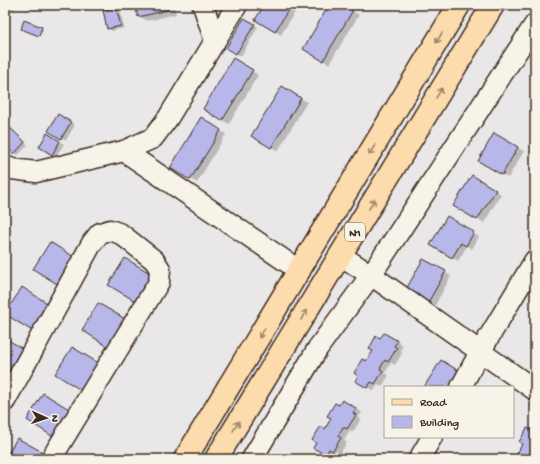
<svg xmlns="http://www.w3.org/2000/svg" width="540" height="464" font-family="'Gochi Hand',sans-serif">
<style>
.shadow{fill:#0003}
.building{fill:#b8b7e9;stroke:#3b2a1e}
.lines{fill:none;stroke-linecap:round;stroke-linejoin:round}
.minor-casing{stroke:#3b2a1e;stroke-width:23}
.major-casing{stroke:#3b2a1e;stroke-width:25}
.minor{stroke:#f7f3e8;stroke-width:20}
.major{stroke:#fcdcac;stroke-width:22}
.oneway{stroke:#9c8365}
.labels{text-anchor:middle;stroke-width:3;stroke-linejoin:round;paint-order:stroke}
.shield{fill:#f7f3e8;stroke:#73665b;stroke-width:1}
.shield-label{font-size:11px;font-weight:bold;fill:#3b2a1e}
</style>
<rect width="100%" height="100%" fill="#eae7e8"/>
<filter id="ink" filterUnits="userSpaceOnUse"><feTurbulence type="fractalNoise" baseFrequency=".025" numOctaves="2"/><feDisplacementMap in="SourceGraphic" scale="8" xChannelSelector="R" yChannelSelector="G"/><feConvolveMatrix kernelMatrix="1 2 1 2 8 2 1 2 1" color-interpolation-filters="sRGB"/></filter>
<g filter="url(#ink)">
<g class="shadow">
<path d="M6 5H17L13 10Z"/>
<path d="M136 5H174L176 14 147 21 139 16Z"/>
<path d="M265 5H299L281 35 257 20Z"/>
<path d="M330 5H342L359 15 329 64 304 48Z"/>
<path d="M116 8 120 10 124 28 112 31 108 28Z"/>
<path d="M244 19 258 27 241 56 227 48Z"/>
<path d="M42 28 43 29 40 36 24 30Z"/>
<path d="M233 60 258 75 229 124 204 109Z"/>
<path d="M282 87 307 102 278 151 252 136Z"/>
<path d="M59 116 75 125 66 140 50 131Z"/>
<path d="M201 119 226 134 197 183 172 168Z"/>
<path d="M5 122 28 145 18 155 5 144Z"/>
<path d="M48 134 64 144 56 156 41 147Z"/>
<path d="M494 134 524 151 508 178 479 161Z"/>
<path d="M472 177 501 194 484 223 455 205Z"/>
<path d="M447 218 479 237 472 249 467 246 458 261 431 244Z"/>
<path d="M424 260 451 276 433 309 405 293Z"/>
<path d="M384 334 403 345 400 351 403 352 395 365 391 363 385 373 389 375 382 387 378 384 374 391 356 380Z"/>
<path d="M343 401 362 412 358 418 361 419 353 432 350 430 344 441 347 442 340 454 336 451 332 458 314 447Z"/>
</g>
<g class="building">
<path d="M135 5H167L168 10 138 17Z"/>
<path d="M264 5H291L275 32 255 20Z"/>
<path d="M329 5H344L353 10 323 61 303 49Z"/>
<path d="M116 7 121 26 107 29 103 10Z"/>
<path d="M244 18 255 24 236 54 226 48Z"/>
<path d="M24 20 42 27 39 36 21 29Z"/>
<path d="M233 58 253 70 222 121 203 109Z"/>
<path d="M282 86 301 98 271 148 251 136Z"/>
<path d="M58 114 71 122 61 139 48 131Z"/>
<path d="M201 117 221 130 190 180 170 168Z"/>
<path d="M5 123 25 142 14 154 5 145Z"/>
<path d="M47 133 60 141 52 155 39 147Z"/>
<path d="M494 133 518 147 502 175 478 161Z"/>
<path d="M472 175 496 190 477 220 453 206Z"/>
<path d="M447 216 474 232 466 246 461 243 452 258 430 245Z"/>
<path d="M50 242 79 260 62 287 33 269Z"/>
<path d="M125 258 153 275 137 302 108 285Z"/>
<path d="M423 259 446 271 426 306 404 293Z"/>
<path d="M22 287 50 305 34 332 5 314Z"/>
<path d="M98 303 127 320 110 348 82 330Z"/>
<path d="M384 333 398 341 394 346 397 348 388 362 385 360 380 369 383 371 375 384 371 382 367 388 355 381 358 376 354 373 362 359 366 361 373 351 369 349 376 336 380 338Z"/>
<path d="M5 338 23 349 7 377 5 376Z"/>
<path d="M72 347 100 364 84 392 55 374Z"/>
<path d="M441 360 459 371 449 387H424Z"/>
<path d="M43 393 72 411 55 438 27 420Z"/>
<path d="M342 400 356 408 353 413 356 415 347 429 343 427 338 436 341 438 333 451 329 449 326 455 313 448 316 443 312 440 321 426 325 429 331 418 327 416 335 403 339 405Z"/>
<path d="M534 425H535V459H526L517 454 522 444 519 442 527 428 531 430Z"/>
<path d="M17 438 46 454 43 459H5Z"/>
</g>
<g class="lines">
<defs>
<g id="minor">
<path d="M203 5 215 41"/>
<path d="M124 151 300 271"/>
<path d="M5 166 12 169 36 172 124 151 153 138 168 118 237 5"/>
<path d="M340 255 371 275 535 390"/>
<path d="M461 387 480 352 535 260"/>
<path d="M5 401 92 243 100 233 110 230 121 234 154 260 160 269 159 282 51 459"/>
<path d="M252 459 318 348 371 275 535 24"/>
<path d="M419 459 432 437"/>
</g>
<g id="major">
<path d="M185 459 459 5"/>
<path d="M216 459 493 5"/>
</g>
</defs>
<use href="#minor" class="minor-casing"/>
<use href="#major" class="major-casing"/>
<use href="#minor" class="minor"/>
<use href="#major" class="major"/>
</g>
<defs><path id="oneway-shaft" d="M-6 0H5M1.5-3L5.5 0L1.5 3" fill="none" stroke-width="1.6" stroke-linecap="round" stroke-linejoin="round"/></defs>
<g class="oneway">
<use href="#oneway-shaft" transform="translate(439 38) rotate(121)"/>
<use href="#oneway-shaft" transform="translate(439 93) rotate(-59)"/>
<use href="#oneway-shaft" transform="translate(372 150) rotate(121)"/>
<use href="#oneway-shaft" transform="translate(372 204) rotate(-59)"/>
<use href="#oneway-shaft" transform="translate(304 315) rotate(-59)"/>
<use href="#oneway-shaft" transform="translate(262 333) rotate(121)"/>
<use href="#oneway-shaft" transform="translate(236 426) rotate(-59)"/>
</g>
</g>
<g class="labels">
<rect class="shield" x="345" y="223" width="20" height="18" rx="3"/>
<g class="shield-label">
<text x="355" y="236">N1</text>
</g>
</g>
<rect width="540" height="464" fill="none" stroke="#f7f3e8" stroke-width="20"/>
<rect x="10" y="10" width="520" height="444" fill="none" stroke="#3b2a1e" stroke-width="1.5" filter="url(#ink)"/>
<rect x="384" y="386" width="130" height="52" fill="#f7f3e8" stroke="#aca397"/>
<rect x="392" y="399" width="20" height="6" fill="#fcdcac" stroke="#aca397"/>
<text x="420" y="406" font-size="12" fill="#3b2a1e">Road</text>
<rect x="392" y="416" width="20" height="12" fill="#b8b7e9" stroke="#aca397"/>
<text x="420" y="426" font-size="12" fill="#3b2a1e">Building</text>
<g transform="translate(46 418) rotate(93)" stroke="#f7f3e8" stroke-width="3" paint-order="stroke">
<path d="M0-3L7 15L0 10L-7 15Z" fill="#3b2a1e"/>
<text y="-6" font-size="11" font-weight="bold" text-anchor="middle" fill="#3b2a1e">N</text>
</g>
</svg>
